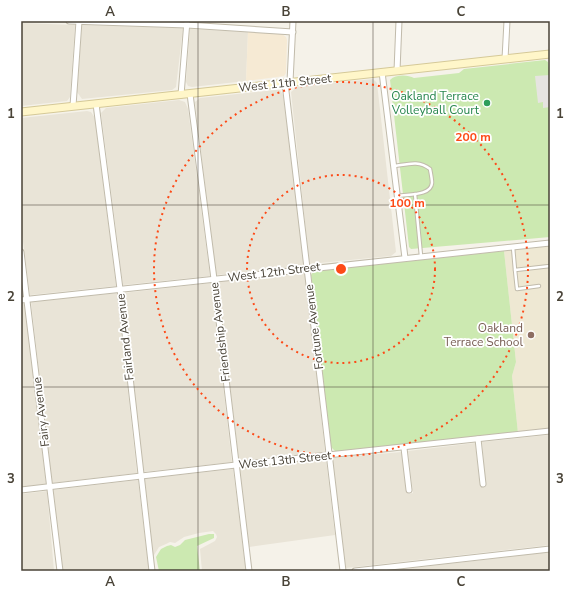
<svg xmlns="http://www.w3.org/2000/svg" width="571" height="592" font-family="'Nunito Sans',sans-serif">
<style>
.residential{fill:#e9e4d7}
.commercial{fill:#f6ead4}
.education{fill:#eee8d3}
.green{fill:#cce9b1}
.parking{fill:#e6e4e1}
.lines{fill:none;stroke-linecap:round;stroke-linejoin:round}
.lane-casing{stroke:#c1bbab;stroke-width:4.5}
.street-casing{stroke:#c1bbab;stroke-width:7}
.secondary-casing{stroke:#d5c998;stroke-width:9}
.lane{stroke:#fff;stroke-width:2.5}
.street{stroke:#fff;stroke-width:5}
.secondary{stroke:#fff6c9;stroke-width:7}
.grid{fill:none;stroke:#494337;stroke-width:1;stroke-opacity:0.55}
.ring{fill:none;stroke:#fd4a17;stroke-width:2;stroke-dasharray:2 4}
.leisure-dot{fill:#2e9e5b;stroke:#fff;stroke-width:1.5}
.education-dot{fill:#8d6e63;stroke:#fff;stroke-width:1.5}
.labels{text-anchor:middle;stroke-width:3.5;stroke-linejoin:round;paint-order:stroke}
.street-label{font-size:12px;fill:#494337;stroke:#fff}
.leisure-label{font-size:12px;fill:#27864d;stroke:#fff;text-anchor:end}
.education-label{font-size:12px;fill:#785e54;stroke:#fff;text-anchor:end}
.centre{fill:#fd4a17;stroke:#fff;stroke-width:2}
.ring-label{font-size:12px;text-anchor:middle;font-weight:bold;fill:#fd4a17;stroke:#fff;stroke-width:3.5;stroke-linejoin:round;paint-order:stroke}
.neatline{fill:none;stroke:#494337;stroke-width:1.5}
.grid-label{font-size:13px;text-anchor:middle;font-weight:bold;fill:#494337}
</style>
<rect width="100%" height="100%" fill="#f5f2e9"/>
<g class="residential">
<path d="M21 23 75 25 70 97 67 101 21 106Z"/>
<path d="M82 25 183 28 176 87 172 90 82 99 77 92Z"/>
<path d="M190 29 248 32 246 81 192 87 188 86 186 82Z"/>
<path d="M373 79 377 83 396 252 391 256 310 264 309 260 291 92 297 87Z"/>
<path d="M275 90H280L283 95 305 266 216 275 195 102 200 98Z"/>
<path d="M179 100 185 102 188 109 210 276 123 285 101 113 106 108Z"/>
<path d="M87 111 91 112 95 118 116 286 30 295 21 226V118Z"/>
<path d="M306 273 325 452 239 461 217 282Z"/>
<path d="M211 283 232 462 143 472 123 293Z"/>
<path d="M117 293 137 473 52 483 31 302Z"/>
<path d="M25 303 46 484 21 487V304Z"/>
<path d="M548 435 550 455V545L346 568 332 458 402 452 407 494 413 493 408 451 475 443 480 487H486L482 442Z"/>
<path d="M326 459 335 535 249 547 239 468Z"/>
<path d="M233 469 246 571H202L200 549 215 541 217 537 216 534 213 531 199 533 184 537 175 543 170 542 166 544 159 547 154 555 153 558 144 479Z"/>
<path d="M138 480 149 571H63L53 490Z"/>
<path d="M47 491 54 571H21V494Z"/>
<path d="M550 552V571H387Z"/>
</g>
<path class="commercial" d="M248 32 282 34 286 37 287 40 286 73 284 76 246 81Z"/>
<path class="education" d="M550 246V430L518 433 512 376 516 362 504 251Z"/>
<g class="green">
<path d="M545 60 548 62 550 76V237L411 249 409 247 390 80C396 74 408 75 414 78L459 73 464 69Z"/>
<path d="M504 251 516 362 512 376 518 433 336 452 331 447 311 275 313 272 316 271Z"/>
<path d="M209 534H214V538L197 546 200 571H159L156 557 161 549 167 546 171 545 175 547 180 545 185 540Z"/>
</g>
<path class="parking" d="M550 75V107L543 108V102L538 103 535 76Z"/>
<g class="lines">
<defs>
<g id="lane">
<path d="M395 166C408 164 419 160 430 169 431 174 432 179 432 183 431 196 408 194 398 196"/>
<path d="M415 194 421 256"/>
<path d="M513 247 515 270 550 266"/>
<path d="M515 270 517 289 539 286"/>
</g>
<g id="street">
<path d="M69 21 187 25 293 32"/>
<path d="M505 59 507 21"/>
<path d="M397 71 399 21"/>
<path d="M382 72 405 258"/>
<path d="M290 82 293 21"/>
<path d="M285 83 343 571"/>
<path d="M190 94 214 279 249 571"/>
<path d="M181 95 187 21"/>
<path d="M96 104 120 289 152 571"/>
<path d="M73 106 79 21"/>
<path d="M21 252 60 571"/>
<path d="M21 300 550 243"/>
<path d="M478 439 483 484"/>
<path d="M404 448 409 490"/>
<path d="M21 490 236 465 550 431"/>
<path d="M355 571 550 549"/>
</g>
<path id="secondary" d="M21 112 550 54"/>
</defs>
<use href="#lane" class="lane-casing"/>
<use href="#street" class="street-casing"/>
<use href="#secondary" class="secondary-casing"/>
<use href="#lane" class="lane"/>
<use href="#street" class="street"/>
<use href="#secondary" class="secondary"/>
</g>
<path class="grid" d="M198 21V571M373 21V571M21 205H550M21 387H550"/>
<g class="ring">
<circle cx="341" cy="269" r="94"/>
<circle cx="341" cy="269" r="187"/>
</g>
<circle class="leisure-dot" cx="487" cy="103" r="4"/>
<circle class="education-dot" cx="531" cy="335" r="4"/>
<g class="labels">
<g class="street-label">
<text transform="translate(285 83) rotate(-6)" y="4">West 11th Street</text>
<text transform="translate(274 272) rotate(-7)" y="4">West 12th Street</text>
<text transform="translate(314 327) rotate(-97)" y="4">Fortune Avenue</text>
<text transform="translate(220 332) rotate(-97)" y="4">Friendship Avenue</text>
<text transform="translate(125 337) rotate(-96)" y="4">Fairland Avenue</text>
<text transform="translate(41 412) rotate(-97)" y="4">Fairy Avenue</text>
<text transform="translate(285 460) rotate(-6)" y="4">West 13th Street</text>
</g>
<g class="leisure-label">
<text x="479" y="100">Oakland Terrace<tspan x="479" dy="14">Volleyball Court</tspan></text>
</g>
<g class="education-label">
<text x="523" y="332">Oakland<tspan x="523" dy="14">Terrace School</tspan></text>
</g>
</g>
<circle cx="341" cy="269" r="6" class="centre"/>
<g class="ring-label">
<text x="473" y="141">200 m</text>
<text x="407" y="207">100 m</text>
</g>
<rect width="571" height="592" fill="none" stroke="#ffffff" stroke-width="44"/>
<rect x="22" y="22" width="527" height="548" class="neatline"/>
<g class="grid-label">
<text x="110" y="16">A</text>
<text x="286" y="16">B</text>
<text x="461" y="16">C</text>
<text x="11" y="118">1</text>
<text x="560" y="118">1</text>
<text x="11" y="301">2</text>
<text x="560" y="301">2</text>
<text x="11" y="483">3</text>
<text x="560" y="483">3</text>
<text x="110" y="586">A</text>
<text x="286" y="586">B</text>
<text x="461" y="586">C</text>
</g>
</svg>
